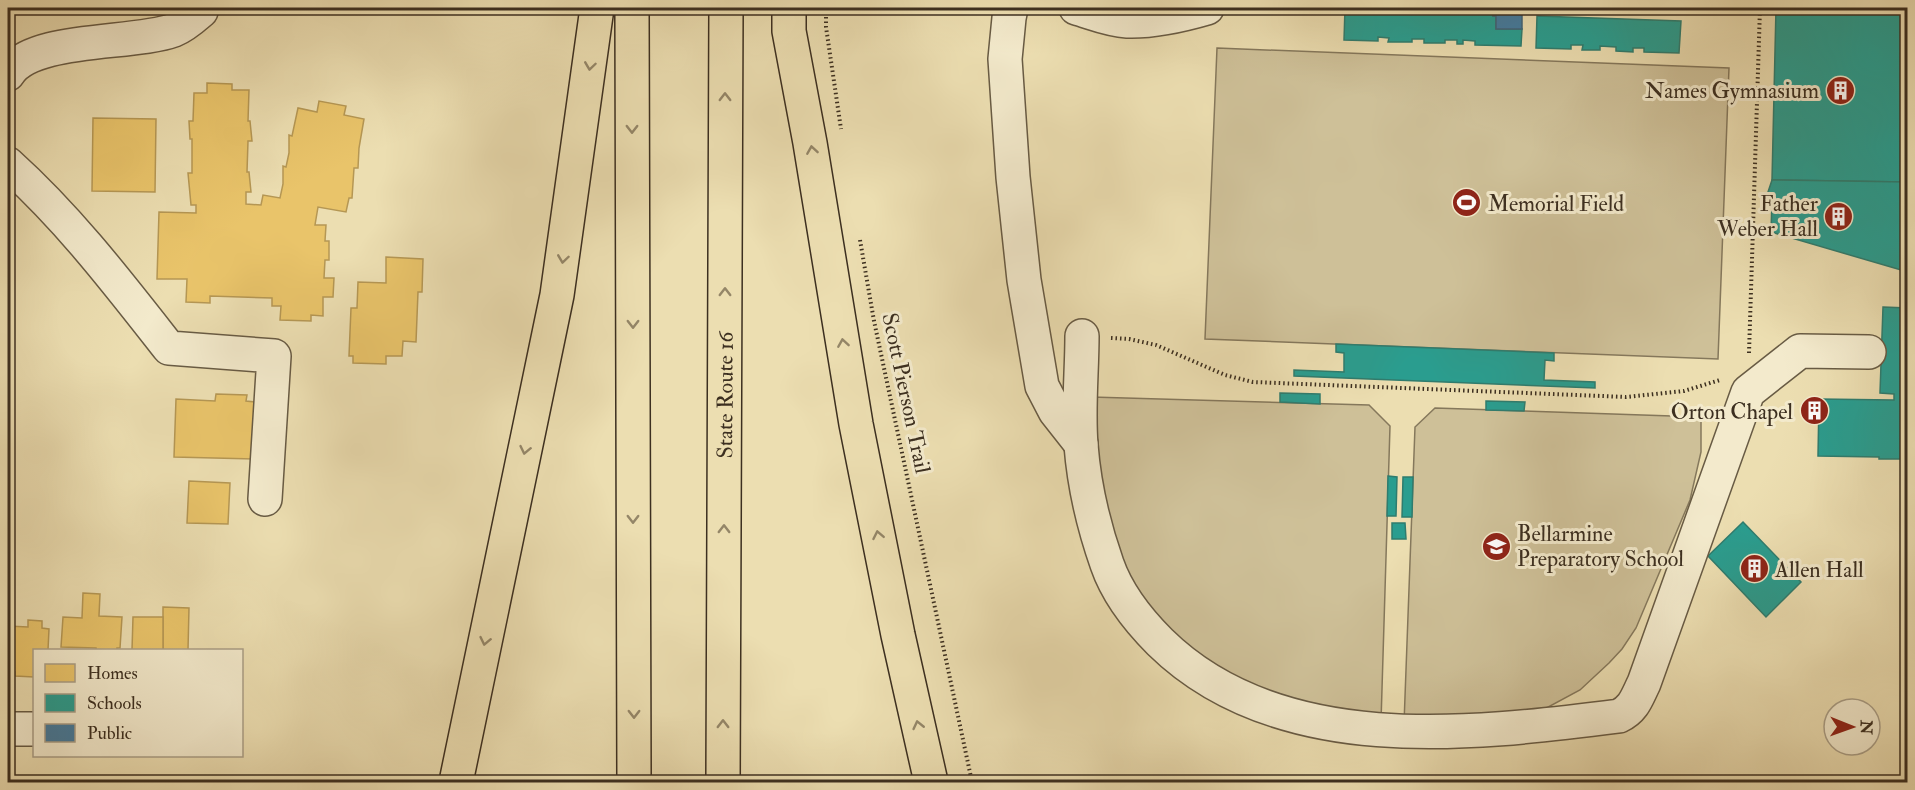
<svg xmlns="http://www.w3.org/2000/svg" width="1915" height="790" font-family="'IM FELL Double Pica',serif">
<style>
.green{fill:#cec098;stroke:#85785c;stroke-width:1.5}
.homes{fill:#e9c46a;stroke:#b59754;stroke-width:1.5}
.schools{fill:#2a9d8f;stroke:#2f7c6e;stroke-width:1.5}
.public{fill:#457b9d;stroke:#426478;stroke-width:1.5}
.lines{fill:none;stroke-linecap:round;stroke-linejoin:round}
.minor-casing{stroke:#685b44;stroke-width:36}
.highway-casing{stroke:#3c2f20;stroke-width:36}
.path{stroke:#3c2f20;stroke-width:4;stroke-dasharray:1.5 3;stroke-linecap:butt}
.minor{stroke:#f3eacc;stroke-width:33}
.highway{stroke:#ecdeb1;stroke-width:33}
.oneway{stroke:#948668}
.labels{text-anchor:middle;stroke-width:6;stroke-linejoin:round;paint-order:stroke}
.poi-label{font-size:22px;fill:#3c2f20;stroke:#f3eacc;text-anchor:end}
.street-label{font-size:22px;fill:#3c2f20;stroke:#f3eacc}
</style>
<rect width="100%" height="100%" fill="#ecdeb1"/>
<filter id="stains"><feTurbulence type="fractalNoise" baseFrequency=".00333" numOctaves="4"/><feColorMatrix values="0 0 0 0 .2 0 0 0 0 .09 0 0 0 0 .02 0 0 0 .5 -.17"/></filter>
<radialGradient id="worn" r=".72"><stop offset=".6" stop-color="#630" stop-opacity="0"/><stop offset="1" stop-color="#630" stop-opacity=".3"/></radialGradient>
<g class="green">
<path d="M1217 48 1729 68 1718 359 1205 339Z"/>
<path d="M1091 397 1369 405 1390 426 1381 722 1251 691 1150 620 1104 526Z"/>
<path d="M1435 408 1701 417V452L1690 500 1636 628 1622 649 1609 663 1580 690 1539 712 1404 724 1415 427Z"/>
</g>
<g class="homes">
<path d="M207 83 232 84V90H249L248 121H250L252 141H248L247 172H249L251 192H246V204L261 205 263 195 280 198 283 184V166L286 167 289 153V135L292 136 298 108 317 112 319 101 346 106 344 115 364 119 359 148 358 168H354L352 198H349L346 212 318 207 315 225H326L325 241H329V260H325L324 278H334L333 297H323V316L311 315V321L280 320 281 306H272V298L210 296V303L186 302 187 279H157L159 212 196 213V205H191L188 173H192V139H190L189 121H193L194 93H207Z"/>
<path d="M93 118 156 119 155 192 92 191Z"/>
<path d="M386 257 423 259 422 292H418L416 342 403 341 402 356H386V364L353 363V356H349L351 308H357L358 282 386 283Z"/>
<path d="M216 394 247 395 246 401 255 402 254 459 174 457 176 399 215 401Z"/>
<path d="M189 481 230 483 228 524 187 523Z"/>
<path d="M83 593 100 594 99 616 122 617 120 648H117V650H96V648L61 647 63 617 82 618Z"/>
<path d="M163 607 189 608 188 650H163Z"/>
<path d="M133 617H163V650H132Z"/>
<path d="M28 620 42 621V628L49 629 48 650H34V677L15 676V672H8V626L28 627Z"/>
<path d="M15 777 29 778V782H8V779H15Z"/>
</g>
<g class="schools">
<path d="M1345 8 1493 11V16H1496V29H1522L1521 46 1475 45V41L1463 40V44H1457V40H1445V43H1424V39H1412V42H1388L1389 38 1378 37V41L1344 40Z"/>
<path d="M1776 8H1907L1904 182 1772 180Z"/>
<path d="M1537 16 1681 21 1679 53 1644 52V48H1633V52L1616 51V47L1600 46V50H1582L1583 45H1571V49L1536 48Z"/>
<path d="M1906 52H1908V182H1904Z"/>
<path d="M1772 180 1908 182V272L1771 232 1772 200 1766 198Z"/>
<path d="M1883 307 1908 308V459H1879V457L1818 456 1819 399 1894 400V394L1880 393Z"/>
<path d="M1336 344 1554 353V361L1545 360 1544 380 1595 382V388L1294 376V370L1344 372V353L1336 352Z"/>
<path d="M1280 393 1320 394V404L1280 402Z"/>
<path d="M1486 401 1525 402 1524 411 1486 410Z"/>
<path d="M1388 476 1397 477 1396 516H1387Z"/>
<path d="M1403 477H1413L1412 517H1402Z"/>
<path d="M1743 522 1801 582 1766 617 1708 556Z"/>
<path d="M1392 523H1405L1406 539H1392Z"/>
</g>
<g class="public">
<path d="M1493 8H1522V29H1496V16H1493Z"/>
<path d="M1819 399V422L1809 416 1808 406Z"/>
</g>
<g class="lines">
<defs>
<g id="minor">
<path d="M1011 8 1009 18 1005 59 1013 177 1024 280 1042 386 1055 411 1081 444"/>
<path d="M1076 8C1093 13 1109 20 1127 21 1152 22 1183 15 1207 8"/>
<path d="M8 74C31 36 134 45 174 30 184 26 193 18 201 11V8"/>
<path d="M8 164C69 219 118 283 169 348L274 356 265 499"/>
<path d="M1082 336C1082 371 1078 409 1081 445 1084 484 1094 527 1107 564 1117 593 1139 621 1160 642 1278 758 1469 735 1619 716 1634 709 1637 697 1644 683L1748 392 1800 351 1869 352"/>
<path d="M8 729H34"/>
</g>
<g id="highway">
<path d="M632 8 634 782"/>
<path d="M789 8V31L810 143 856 424 898 635 931 782"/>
<path d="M456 782 557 295 597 8"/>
<path id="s1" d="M723 782 726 8"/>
</g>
</defs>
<use href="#minor" class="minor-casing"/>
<use href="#highway" class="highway-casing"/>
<g class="path">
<path d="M826 8V27L841 129"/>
<path d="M1745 8H1760"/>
<path d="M860 240 874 321 972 782"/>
<path d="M1111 338 1129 339 1156 345 1225 375 1253 382 1626 397 1684 391 1720 380"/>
<path d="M1749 353 1760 8"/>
</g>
<use href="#minor" class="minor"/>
<use href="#highway" class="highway"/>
</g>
<defs><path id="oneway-chevron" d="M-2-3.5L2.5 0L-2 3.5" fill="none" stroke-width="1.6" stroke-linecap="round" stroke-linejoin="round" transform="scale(1.5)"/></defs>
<g class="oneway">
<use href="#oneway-chevron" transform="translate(590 66) rotate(98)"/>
<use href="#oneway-chevron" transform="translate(725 97) rotate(-90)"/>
<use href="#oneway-chevron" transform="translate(632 129) rotate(90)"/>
<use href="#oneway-chevron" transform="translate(812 150) rotate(-99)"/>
<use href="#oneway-chevron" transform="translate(563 259) rotate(98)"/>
<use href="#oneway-chevron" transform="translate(725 292) rotate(-90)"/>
<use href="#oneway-chevron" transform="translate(633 324) rotate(90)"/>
<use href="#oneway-chevron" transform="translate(843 343) rotate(-99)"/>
<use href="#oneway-chevron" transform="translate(525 450) rotate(102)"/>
<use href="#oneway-chevron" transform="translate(633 519) rotate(90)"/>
<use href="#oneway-chevron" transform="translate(724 529) rotate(-90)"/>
<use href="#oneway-chevron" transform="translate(878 535) rotate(-101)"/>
<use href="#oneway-chevron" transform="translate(485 641) rotate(102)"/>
<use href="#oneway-chevron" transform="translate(634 714) rotate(90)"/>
<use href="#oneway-chevron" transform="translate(723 724) rotate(-90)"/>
<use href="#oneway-chevron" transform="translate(918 725) rotate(-103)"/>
</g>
<defs>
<symbol id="building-disc" viewBox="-11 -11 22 22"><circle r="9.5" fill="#8f2418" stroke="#f3eacc"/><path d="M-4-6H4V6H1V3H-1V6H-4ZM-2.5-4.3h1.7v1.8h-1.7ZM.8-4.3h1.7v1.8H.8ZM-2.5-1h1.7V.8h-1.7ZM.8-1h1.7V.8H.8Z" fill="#fff"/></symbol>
<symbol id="stadium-disc" viewBox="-11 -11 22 22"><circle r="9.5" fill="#8f2418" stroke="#f3eacc"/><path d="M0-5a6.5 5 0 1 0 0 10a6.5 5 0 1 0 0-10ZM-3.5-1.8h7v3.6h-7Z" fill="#fff"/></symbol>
<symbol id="school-disc" viewBox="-11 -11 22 22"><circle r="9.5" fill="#8f2418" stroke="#f3eacc"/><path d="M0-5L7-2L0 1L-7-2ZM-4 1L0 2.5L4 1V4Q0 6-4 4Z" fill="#fff"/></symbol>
</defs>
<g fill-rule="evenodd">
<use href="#building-disc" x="1824" y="74" width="33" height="33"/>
<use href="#stadium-disc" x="1450" y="186" width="33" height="33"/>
<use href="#building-disc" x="1822" y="200" width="33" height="33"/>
<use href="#building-disc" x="1798" y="394" width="33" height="33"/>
<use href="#school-disc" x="1480" y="530" width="33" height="33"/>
<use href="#building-disc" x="1738" y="552" width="33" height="33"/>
</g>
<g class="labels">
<g class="poi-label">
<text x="1819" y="98">Names Gymnasium</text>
<text x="1488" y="211" text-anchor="start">Memorial Field</text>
<text x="1818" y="211">Father<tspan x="1818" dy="25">Weber Hall</tspan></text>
<text x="1793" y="419">Orton Chapel</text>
<text x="1517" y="541" text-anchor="start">Bellarmine<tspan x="1517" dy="25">Preparatory School</tspan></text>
<text x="1775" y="577" text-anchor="start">Allen Hall</text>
</g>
<g class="street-label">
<text transform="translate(907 393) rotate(78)" y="8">Scott Pierson Trail</text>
<text dy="8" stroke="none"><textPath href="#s1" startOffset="387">State Route 16</textPath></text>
</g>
</g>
<rect width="1915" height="790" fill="none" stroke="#ecdeb1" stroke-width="30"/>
<rect x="9" y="9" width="1897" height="772" fill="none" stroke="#3c2f20" stroke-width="3"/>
<rect x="15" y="15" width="1885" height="760" fill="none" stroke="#3c2f20" stroke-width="1.5"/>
<rect x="33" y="649" width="210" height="108" fill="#f3eacc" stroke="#aa9f87" stroke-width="1.5"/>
<rect x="45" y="664" width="30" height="18" fill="#e9c46a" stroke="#aa9f87" stroke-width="1.5"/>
<text x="87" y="679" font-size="18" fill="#3c2f20">Homes</text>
<rect x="45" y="694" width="30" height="18" fill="#2a9d8f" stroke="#aa9f87" stroke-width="1.5"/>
<text x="87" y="709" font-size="18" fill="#3c2f20">Schools</text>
<rect x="45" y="724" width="30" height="18" fill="#457b9d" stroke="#aa9f87" stroke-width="1.5"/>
<text x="87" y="739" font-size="18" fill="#3c2f20">Public</text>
<g transform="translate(1852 727) rotate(91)"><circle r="28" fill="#f3eacc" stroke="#aa9f87" stroke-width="1.5"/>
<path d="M0-4.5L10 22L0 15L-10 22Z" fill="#8f2418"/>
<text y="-9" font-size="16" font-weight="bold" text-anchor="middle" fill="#3c2f20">N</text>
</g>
<rect width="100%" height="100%" filter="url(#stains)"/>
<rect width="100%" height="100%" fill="url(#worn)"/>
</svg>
